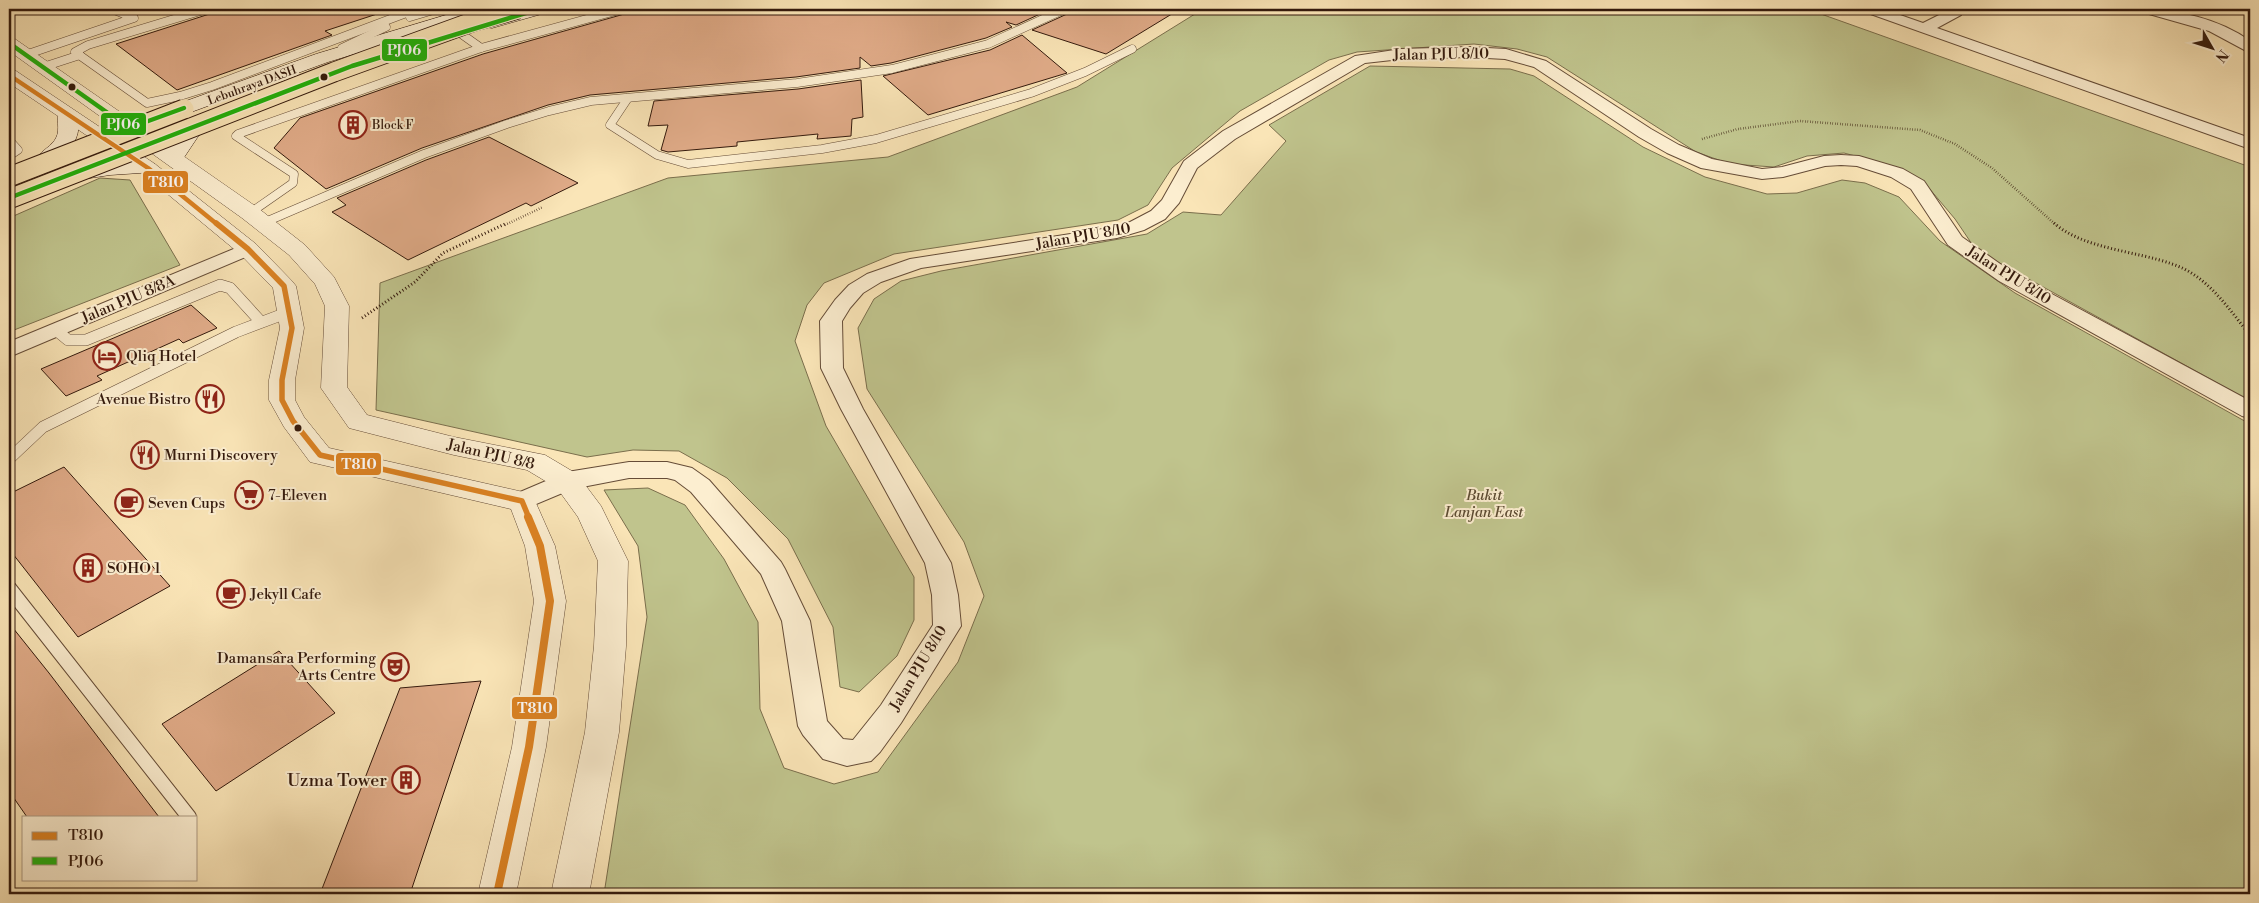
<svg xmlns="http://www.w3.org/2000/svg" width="2259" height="903" font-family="'Libre Bodoni',serif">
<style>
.green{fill:#c0c48d;stroke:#7a6e4c}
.building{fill:#e0ab88;stroke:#33190c}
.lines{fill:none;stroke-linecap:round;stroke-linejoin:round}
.service-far2-casing{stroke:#654c37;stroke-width:9}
.service-far1-casing{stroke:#654c37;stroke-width:12}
.service-casing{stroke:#654c37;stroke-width:16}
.minor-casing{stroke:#654c37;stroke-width:2}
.tertiary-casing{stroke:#654c37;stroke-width:1}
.secondary-casing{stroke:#33190c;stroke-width:1}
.path-far1{stroke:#33190c;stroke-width:2.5;stroke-dasharray:0.5 2;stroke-linecap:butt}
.path{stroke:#33190c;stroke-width:3;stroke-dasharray:1 2.5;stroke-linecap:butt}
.service-far2{stroke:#fceed0;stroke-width:8}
.service-far1{stroke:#fceed0;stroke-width:11}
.service{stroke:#fceed0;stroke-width:14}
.minor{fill:#fceed0;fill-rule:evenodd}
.tertiary{fill:#fceed0;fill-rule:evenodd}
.secondary{fill:#fceed0;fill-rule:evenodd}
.motorway-bridge-casing{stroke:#33190c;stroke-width:21;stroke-linecap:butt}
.motorway-bridge{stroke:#fae5b7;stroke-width:19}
.bus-1-far2-casing{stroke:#fceed0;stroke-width:7}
.bus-1-far1-casing{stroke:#fceed0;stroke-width:9}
.bus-1-casing{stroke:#fceed0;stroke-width:11}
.bus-2-casing{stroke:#fceed0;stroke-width:7}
.bus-1-far2{stroke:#dc8222;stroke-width:4.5}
.bus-1-far1{stroke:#dc8222;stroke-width:5.5}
.bus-1{stroke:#dc8222;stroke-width:8}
.bus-2{stroke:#21b20d;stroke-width:4.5}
.bus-dot{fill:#33190c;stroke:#fceed0;stroke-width:2}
.labels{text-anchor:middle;stroke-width:4;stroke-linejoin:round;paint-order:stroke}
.far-street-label{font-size:12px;fill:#33190c;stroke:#fceed0}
.far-poi-label{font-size:12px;fill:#33190c;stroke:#fceed0;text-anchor:start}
.street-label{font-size:15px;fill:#33190c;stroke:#fceed0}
.poi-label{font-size:15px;fill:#33190c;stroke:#fceed0;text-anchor:start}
.park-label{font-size:15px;font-style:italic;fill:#5d4c33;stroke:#fceed0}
.near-poi-label{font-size:18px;fill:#33190c;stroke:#fceed0;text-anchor:end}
.line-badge{stroke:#fceed0;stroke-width:2}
.badge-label{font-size:14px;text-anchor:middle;font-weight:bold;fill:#fff}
</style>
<rect width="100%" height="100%" fill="#fae5b7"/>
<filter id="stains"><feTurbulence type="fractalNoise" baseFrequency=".004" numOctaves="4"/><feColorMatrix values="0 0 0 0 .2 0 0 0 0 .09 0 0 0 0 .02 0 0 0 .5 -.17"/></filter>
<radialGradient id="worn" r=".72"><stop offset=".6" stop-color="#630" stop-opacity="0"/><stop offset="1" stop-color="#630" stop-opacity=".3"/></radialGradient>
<g class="green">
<path d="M1203 9H1807L2250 167V401L1976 250 1955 219 1928 187 1885 164 1844 153 1807 156 1774 167 1730 164 1696 152 1547 57 1517 49 1474 44 1357 52 1329 60 1240 111 1172 168 1148 205 1118 220 894 254 824 283 807 305 795 341 826 426 914 577V620L897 656 859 692 840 687 833 627 788 539 727 478 679 451 633 450 587 457 376 410 380 283 668 178 888 157 1077 87Z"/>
<path d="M1370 66 1510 69 1534 76 1643 147 1705 177 1767 194 1797 193 1842 180 1865 183 1899 197 1940 241 2015 293 2250 424V894H604L647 617 638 546 604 490 648 488 685 505 724 559 758 622 760 709 784 768 834 784 878 772 958 662 984 596 964 542 867 389 858 328 874 299 901 281 941 271 1147 234 1183 212 1221 215 1286 141 1269 125Z"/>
<path d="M100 178 130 180 180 265 9 332V218Z"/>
</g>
<g class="building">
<path d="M225 9H379L380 13 325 31 332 35 177 90 116 44Z"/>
<path d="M642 9H1051L1016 25 1006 22 1012 27 986 38 891 63 871 66 860 57V68L796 77 590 95 548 105 422 148 326 189 274 148 300 118 483 54Z"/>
<path d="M1071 9H1180L1106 54 1032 30 1067 14Z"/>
<path d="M1022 35 1067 73 928 115 883 76 990 50Z"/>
<path d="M861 80 863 117 852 119 851 136 817 139 818 134 737 142V146L668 152 661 150 668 125 648 126 654 101 798 89Z"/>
<path d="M489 137 578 183 531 206 526 203 408 260 332 212 346 205 337 198 426 160Z"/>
<path d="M191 305 217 328 183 343 179 339 97 376 102 380 66 396 41 369Z"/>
<path d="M64 467 170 586 78 637 9 549V494Z"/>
<path d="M9 623 49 673 159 817H27L9 791Z"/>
<path d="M279 651 335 713 216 791 162 724Z"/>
<path d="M481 681 410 894H320L400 688Z"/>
</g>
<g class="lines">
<defs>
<g id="service-far2">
<path d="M207 9 88 45 75 52 147 103 180 96 212 86 417 9"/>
<path d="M410 17 437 9"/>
<path d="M460 33 481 48"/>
<path d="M342 48 386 27"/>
<path d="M25 55 134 18 112 9"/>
<path d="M43 67 80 55"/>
<path d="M628 98 610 125 657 155 688 164 822 149 876 139 1031 93 1085 72 1132 49"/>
<path d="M9 140 18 150 9 156"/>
<path d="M250 213 293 183 294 174 236 136 238 134 481 48 623 9"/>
<path d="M263 223 424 154 507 124 549 111 591 101 797 83 892 69 988 44 1065 9"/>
</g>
<g id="service-far1">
<path d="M56 330 68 340H86L220 285 230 288 261 322"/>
<path d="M9 459 43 427 236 332 289 312"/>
</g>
<path id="service" d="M9 588 189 817"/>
<g id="minor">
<path d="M1863 9H1883L1923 23 1951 9H1961L1963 12 1961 15 1937 28 2250 138V149L1865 12Z"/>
<path d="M2140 9C2176 9 2220 19 2250 41V53L2209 31 2142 12Z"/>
<path d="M1469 47 1506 49 1546 61 1651 129 1679 145 1712 159 1762 169 1782 167 1824 156 1841 155 1859 156 1903 169 1924 181 1962 237 2013 273 2250 401V418L2242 416 1999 281 1948 245 1911 189 1891 177 1857 166 1841 165 1825 166 1783 177 1762 179 1701 168 1667 153 1639 137 1534 67 1505 59 1469 57 1401 59 1365 63 1235 139 1197 168 1179 203 1165 219 1144 230 1117 238 921 268 881 282 863 293 850 308 842 321 843 368 863 409 951 563 958 595 961 626 901 723 880 752 871 761 847 766 823 759 803 735 798 726 782 621 761 574 691 492 675 480 667 478H629L572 489 522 510 513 507 510 501 513 495 567 472 629 462H667L692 468 709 480 781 562 785 569 810 621 827 721 843 739 853 740 881 705 933 625 932 595 925 563 841 409 821 368 820 321 835 300 849 285 867 274 910 259 1115 227 1130 222 1151 211 1162 200 1184 161 1223 131 1355 56 1401 49Z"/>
<path d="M248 243 255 245 258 249 255 253 9 357V342Z"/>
</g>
<g id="tertiary">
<path d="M9 38 15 39 258 208 305 245 334 277 349 306 347 387 367 415 454 437 545 455 577 474 601 506 628 561 626 646 619 732 589 894H551L585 732 594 646 598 561 578 517 557 488 527 470 454 455 349 428 321 388 325 306 315 284 289 255 242 218 9 51Z"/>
<path d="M9 69 16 71 155 164 256 244 292 281 296 286 304 328 295 380V400L304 417 329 448 532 494 555 546 566 601 546 747 516 894H478L512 747 534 601 525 546 511 509 310 462 284 427 269 400V380L280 328 273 288 240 254 141 172 9 83Z"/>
</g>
<g id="secondary">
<path d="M466 9H492L489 13 328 62 164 122 157 124 150 122 147 118 150 114 316 54Z"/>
<path d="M522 9H548L545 13 492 28 486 27 483 23 486 19Z"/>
<path d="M67 109 74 111C89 132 64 168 40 162L37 158C42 150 52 146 56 138 61 129 55 118 60 111Z"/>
<path d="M201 118 208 120 211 124 197 138 181 162 174 164 167 162 164 158C173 143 182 123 201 118Z"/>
<path d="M148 162 155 164 158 168 155 172 110 175 77 180 70 178 67 174 70 170 110 163Z"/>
</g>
</defs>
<use href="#service-far2" class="service-far2-casing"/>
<use href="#service-far1" class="service-far1-casing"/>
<use href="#service" class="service-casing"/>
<use href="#minor" class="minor-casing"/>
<use href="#tertiary" class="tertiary-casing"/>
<use href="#secondary" class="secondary-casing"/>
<g class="path-far1">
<path d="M1702 139 1738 129 1800 121 1920 130 1955 144 1992 168 2056 225"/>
<path d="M505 225 543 207"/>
</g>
<g class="path">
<path d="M2054 223C2083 249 2137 251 2172 264 2207 275 2228 308 2250 335"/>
<path d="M362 318 415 282 443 253 507 223"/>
</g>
<use href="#service-far2" class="service-far2"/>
<use href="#service-far1" class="service-far1"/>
<use href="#service" class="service"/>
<use href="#minor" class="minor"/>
<use href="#tertiary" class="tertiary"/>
<use href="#secondary" class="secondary"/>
<defs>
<g id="motorway-bridge">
<path d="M9 177 184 109"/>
<path d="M9 199 334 72 475 21 518 9"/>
</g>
</defs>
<use href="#motorway-bridge" class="motorway-bridge-casing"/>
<use href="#motorway-bridge" class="motorway-bridge"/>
<defs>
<path id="bus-1-far2" d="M9 75 148 168 218 225"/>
<path id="bus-1-far1" d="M216 223 248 249 284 286 292 328 282 380V400L293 421 320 455 522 501 529 518"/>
<path id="bus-1" d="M497 894 529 747 550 601 540 546 528 517"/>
<g id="bus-2">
<path d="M9 43 129 128 184 108"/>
<path d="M9 198 352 66 539 9"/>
</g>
</defs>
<use href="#bus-1-far2" class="bus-1-far2-casing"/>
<use href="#bus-1-far1" class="bus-1-far1-casing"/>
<use href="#bus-1" class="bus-1-casing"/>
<use href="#bus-2" class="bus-2-casing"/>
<use href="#bus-1-far2" class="bus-1-far2"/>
<use href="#bus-1-far1" class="bus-1-far1"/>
<use href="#bus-1" class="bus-1"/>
<use href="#bus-2" class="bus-2"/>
</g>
<defs>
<symbol id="building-ring" viewBox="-11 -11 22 22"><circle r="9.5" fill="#fceed0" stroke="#8f2418" stroke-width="1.5"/><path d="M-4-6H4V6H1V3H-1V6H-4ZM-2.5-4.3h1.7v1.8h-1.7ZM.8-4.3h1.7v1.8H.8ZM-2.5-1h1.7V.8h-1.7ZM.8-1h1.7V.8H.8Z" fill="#8f2418"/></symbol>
<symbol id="hotel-ring" viewBox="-11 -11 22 22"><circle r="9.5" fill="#fceed0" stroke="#8f2418" stroke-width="1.5"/><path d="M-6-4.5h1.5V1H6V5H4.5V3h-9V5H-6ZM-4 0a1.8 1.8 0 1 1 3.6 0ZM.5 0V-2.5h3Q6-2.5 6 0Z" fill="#8f2418"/></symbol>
<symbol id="restaurant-ring" viewBox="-11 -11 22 22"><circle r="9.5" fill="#fceed0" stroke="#8f2418" stroke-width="1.5"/><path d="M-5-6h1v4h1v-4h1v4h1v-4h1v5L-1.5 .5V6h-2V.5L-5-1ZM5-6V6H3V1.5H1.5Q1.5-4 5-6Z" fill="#8f2418"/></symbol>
<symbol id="supermarket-ring" viewBox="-11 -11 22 22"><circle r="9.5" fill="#fceed0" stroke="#8f2418" stroke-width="1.5"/><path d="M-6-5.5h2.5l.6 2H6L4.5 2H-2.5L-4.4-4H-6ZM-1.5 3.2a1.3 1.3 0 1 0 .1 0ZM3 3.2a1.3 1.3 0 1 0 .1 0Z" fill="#8f2418"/></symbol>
<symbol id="cafe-ring" viewBox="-11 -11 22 22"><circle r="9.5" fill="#fceed0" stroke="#8f2418" stroke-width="1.5"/><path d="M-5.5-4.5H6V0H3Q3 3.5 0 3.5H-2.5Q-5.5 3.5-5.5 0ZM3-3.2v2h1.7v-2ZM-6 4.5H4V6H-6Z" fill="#8f2418"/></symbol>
<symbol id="theatre-ring" viewBox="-11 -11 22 22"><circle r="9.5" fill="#fceed0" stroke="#8f2418" stroke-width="1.5"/><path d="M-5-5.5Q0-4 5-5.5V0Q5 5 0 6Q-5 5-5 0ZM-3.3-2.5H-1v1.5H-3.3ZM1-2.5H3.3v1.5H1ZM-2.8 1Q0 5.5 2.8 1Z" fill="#8f2418"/></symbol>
</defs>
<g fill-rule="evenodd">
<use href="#building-ring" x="337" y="109" width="32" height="32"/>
<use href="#hotel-ring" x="91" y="340" width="32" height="32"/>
<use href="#restaurant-ring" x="194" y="383" width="32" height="32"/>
<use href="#restaurant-ring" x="129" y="439" width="32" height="32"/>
<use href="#supermarket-ring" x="233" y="479" width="32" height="32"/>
<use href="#cafe-ring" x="113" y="487" width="32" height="32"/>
<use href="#building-ring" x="72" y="552" width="32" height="32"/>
<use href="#cafe-ring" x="215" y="578" width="32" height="32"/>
<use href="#theatre-ring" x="379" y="651" width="32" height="32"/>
<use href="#building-ring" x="390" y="764" width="32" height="32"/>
</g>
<g class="bus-dot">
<circle cx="324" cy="77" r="4.5"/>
<circle cx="72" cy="87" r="4.5"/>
<circle cx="298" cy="428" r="4.5"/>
</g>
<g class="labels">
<g class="far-street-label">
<text transform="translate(252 85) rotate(-20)" y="4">Lebuhraya DASH</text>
</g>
<g class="far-poi-label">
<text x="372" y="129">Block F</text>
</g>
<g class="street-label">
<text transform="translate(1441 54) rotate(-1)" y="5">Jalan PJU 8/10</text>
<text transform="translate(1083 236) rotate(-10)" y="5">Jalan PJU 8/10</text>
<text transform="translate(2009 275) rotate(32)" y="5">Jalan PJU 8/10</text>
<text transform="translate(128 299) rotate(-23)" y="5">Jalan PJU 8/8A</text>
<text transform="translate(491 454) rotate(13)" y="5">Jalan PJU 8/8</text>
<text transform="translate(918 668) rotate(-59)" y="5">Jalan PJU 8/10</text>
</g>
<g class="poi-label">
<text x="126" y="361">Qliq Hotel</text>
<text x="191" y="404" text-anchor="end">Avenue Bistro</text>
<text x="164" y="460">Murni Discovery</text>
<text x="268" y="500">7-Eleven</text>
<text x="148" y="508">Seven Cups</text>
<text x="107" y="573">SOHO 1</text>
<text x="250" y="599">Jekyll Cafe</text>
<text x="376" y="663" text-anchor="end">Damansara Performing<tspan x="376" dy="17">Arts Centre</tspan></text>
</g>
<g class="park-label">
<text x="1484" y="500">Bukit<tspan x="1484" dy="17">Lanjan East</tspan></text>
</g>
<g class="near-poi-label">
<text x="387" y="786">Uzma Tower</text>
</g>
</g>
<g class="line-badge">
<rect x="381" y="38" width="47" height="24" rx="5" fill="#21b20d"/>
<rect x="100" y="112" width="47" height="24" rx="5" fill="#21b20d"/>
<rect x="142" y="170" width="47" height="24" rx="5" fill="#dc8222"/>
<rect x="335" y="452" width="47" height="24" rx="5" fill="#dc8222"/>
<rect x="511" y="696" width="47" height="24" rx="5" fill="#dc8222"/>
</g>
<g class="badge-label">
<text x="404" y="55">PJ06</text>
<text x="123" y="129">PJ06</text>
<text x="166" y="187">T810</text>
<text x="359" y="469">T810</text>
<text x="535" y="713">T810</text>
</g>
<rect width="2259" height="903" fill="none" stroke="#fae5b7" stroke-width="30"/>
<rect x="10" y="10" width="2239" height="883" fill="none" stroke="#33190c" stroke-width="2.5"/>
<rect x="15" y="15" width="2229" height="873" fill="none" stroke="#33190c"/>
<rect x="22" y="816" width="175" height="65" fill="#fceed0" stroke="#ac9982"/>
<rect x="32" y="832" width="25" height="8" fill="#dc8222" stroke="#ac9982"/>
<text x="68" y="840" font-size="15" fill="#33190c">T810</text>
<rect x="32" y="857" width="25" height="8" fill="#21b20d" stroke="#ac9982"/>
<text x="68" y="866" font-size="15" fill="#33190c">PJ06</text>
<g transform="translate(2212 48) rotate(129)" stroke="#fceed0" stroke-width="4" paint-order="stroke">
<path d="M0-4L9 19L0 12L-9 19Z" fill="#33190c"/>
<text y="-8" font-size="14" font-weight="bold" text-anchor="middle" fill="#33190c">N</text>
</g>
<rect width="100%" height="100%" filter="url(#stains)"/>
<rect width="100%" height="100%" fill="url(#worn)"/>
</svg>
